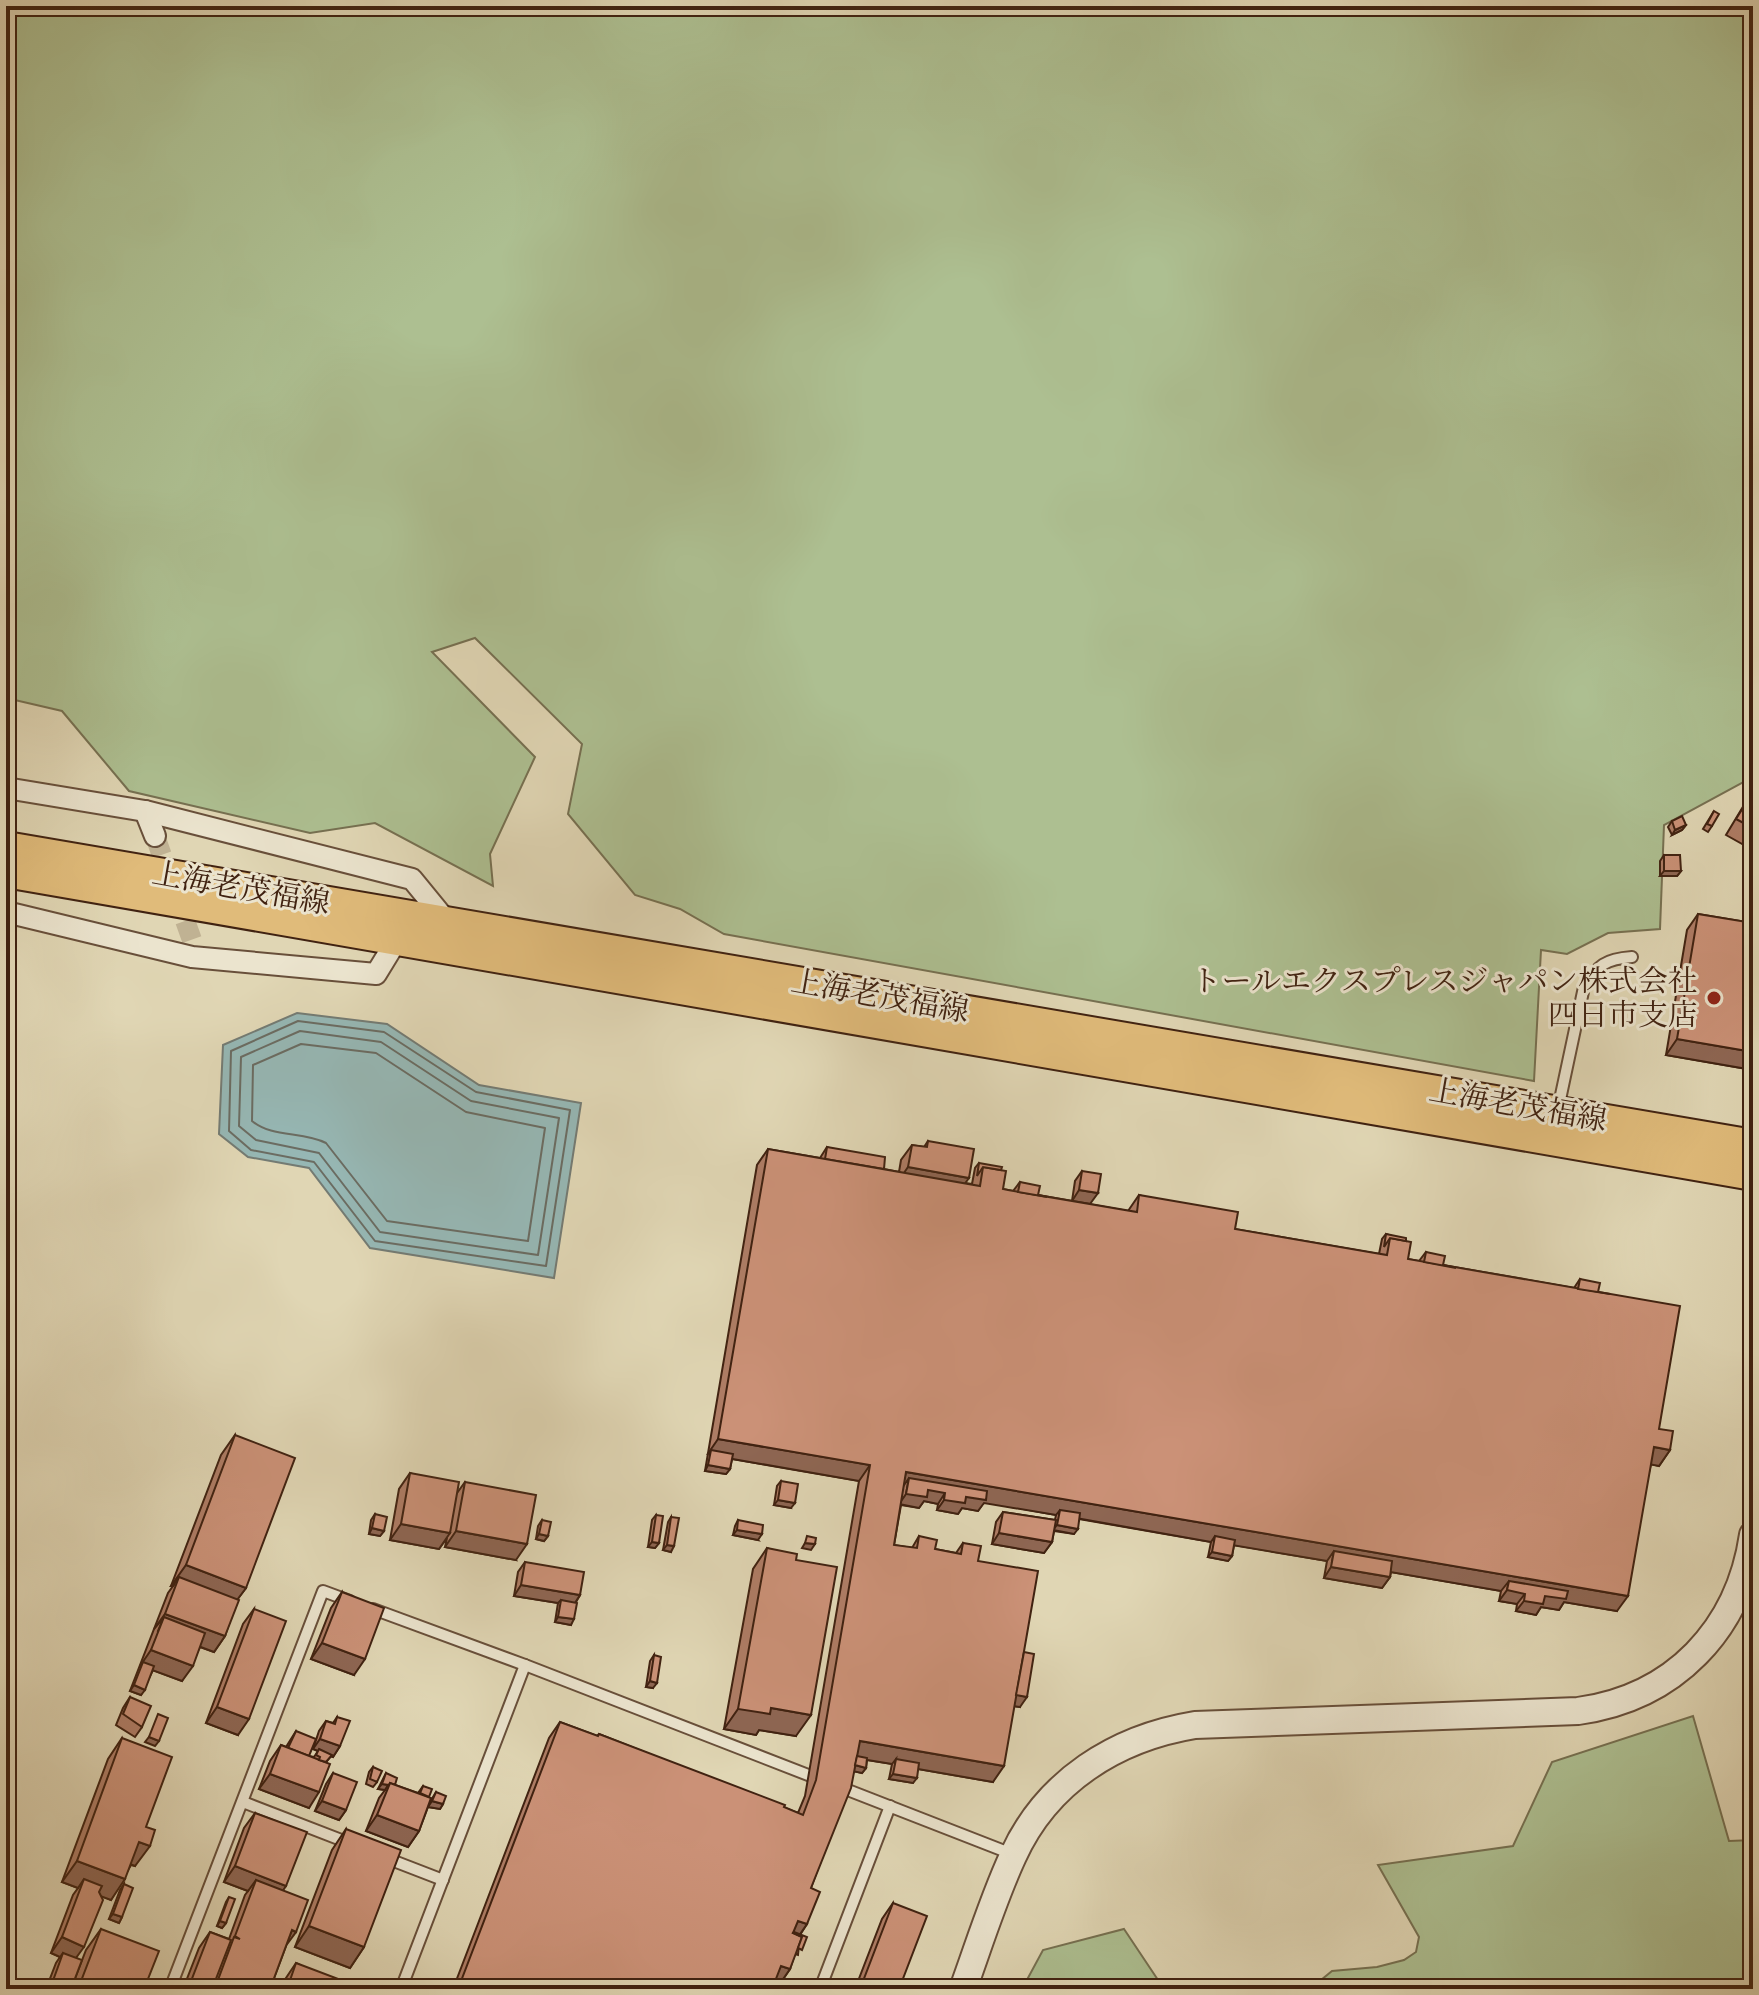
<svg xmlns="http://www.w3.org/2000/svg" width="1759" height="1995" font-family="Vollkorn,'Noto Serif JP',serif">
<style>
.green{fill:#adbf91;stroke:#767051;stroke-width:2}
.water{fill:#96b7b4;stroke:#747b73;stroke-width:2}
.lines{fill:none;stroke-linecap:round;stroke-linejoin:round}
.shore{stroke:#6b6c62;stroke-width:2}
.minor-tunnel{stroke:#c0b293;stroke-width:20;stroke-dasharray:20 10;stroke-linecap:butt}
.service-casing{stroke:#684f3a;stroke-width:14}
.minor-casing{stroke:#684f3a;stroke-width:24}
.tertiary-casing{stroke:#684f3a;stroke-width:30}
.primary-casing{stroke:#402211;stroke-width:36}
.service{stroke:#ebe4ce;stroke-width:10}
.minor{stroke:#ebe4ce;stroke-width:20}
.tertiary{stroke:#ebe4ce;stroke-width:26}
.primary{stroke:#e0bb7a;stroke-width:32}
.wall{fill:#af7d66;stroke:#402211;stroke-width:2}
.shaded-wall{fill:#8e6653;stroke:#402211;stroke-width:2}
.building{fill:#cb9177;stroke:#402211;stroke-width:2}
.poi-dot{fill:#8f2418;stroke:#ebe4ce;stroke-width:3}
.labels{text-anchor:middle;stroke-width:6;stroke-linejoin:round;paint-order:stroke}
.street-label{font-size:30px;fill:#402211;stroke:#ebe4ce}
.poi-label{font-size:30px;fill:#402211;stroke:#ebe4ce;text-anchor:end}
</style>
<rect width="100%" height="100%" fill="#e0d6b4"/>
<filter id="stains"><feTurbulence type="fractalNoise" baseFrequency=".0025" numOctaves="4"/><feColorMatrix values="0 0 0 0 .2 0 0 0 0 .09 0 0 0 0 .02 0 0 0 .5 -.17"/></filter>
<radialGradient id="worn" r=".72"><stop offset=".6" stop-color="#630" stop-opacity="0"/><stop offset="1" stop-color="#630" stop-opacity=".3"/></radialGradient>
<g class="green">
<path d="M6 6H1753V777L1664 825 1660 929 1608 933 1567 954 1541 950 1534 1081 724 934 680 909 635 895 568 814 582 744 475 638 432 652 535 757 490 854 493 886 375 823 310 833 129 791 62 711 6 698Z"/>
<path d="M1693 1716 1729 1841 1753 1840V1989H1310L1332 1971 1377 1967 1404 1960 1416 1952 1419 1937 1378 1865 1513 1846 1552 1762Z"/>
<path d="M1124 1929 1164 1989H1022L1043 1950Z"/>
</g>
<path class="water" d="M297 1013 387 1024 479 1085 581 1103 554 1278 370 1248 309 1168 248 1157 219 1134 223 1045Z"/>
<g class="lines">
<g class="shore">
<path d="M298 1021 384 1032 476 1092 570 1110 546 1266 375 1241 314 1162 251 1150 229 1131 231 1051Z"/>
<path d="M300 1031 381 1042 471 1101 559 1118 538 1255 380 1232 319 1153 256 1140 239 1126 241 1057Z"/>
<path d="M301 1044 376 1053 466 1112 545 1128 528 1241 387 1221 326 1143C303 1131 272 1138 252 1121L253 1065Z"/>
</g>
<path class="minor-tunnel" d="M155 836 192 940"/>
<defs>
<g id="service">
<path d="M1558 1109 1584 987C1598 965 1605 959 1632 957"/>
<path d="M373 1609 525 1665 821 1780"/>
<path d="M840 1787 1012 1854"/>
<path d="M243 1802 349 1843"/>
<path d="M386 1858 443 1880"/>
<path d="M170 1989 323 1591 350 1601"/>
<path d="M401 1989 525 1665"/>
<path d="M820 1989 890 1806"/>
</g>
<g id="minor">
<path d="M6 788 145 811 412 879 448 923"/>
<path d="M145 811 155 836"/>
<path d="M6 912 192 957 376 974 398 938"/>
</g>
<path id="tertiary" d="M963 1989C979 1945 993 1899 1013 1856 1047 1781 1116 1738 1195 1725L1578 1711C1674 1698 1739 1630 1753 1535"/>
<g id="primary">
<path d="M6 848 1753 1146"/>
<path d="M6 871 1753 1174"/>
</g>
</defs>
<use href="#service" class="service-casing"/>
<use href="#minor" class="minor-casing"/>
<use href="#tertiary" class="tertiary-casing"/>
<use href="#primary" class="primary-casing"/>
<use href="#service" class="service"/>
<use href="#minor" class="minor"/>
<use href="#tertiary" class="tertiary"/>
<use href="#primary" class="primary"/>
</g>
<g class="wall">
<path d="M1753 790V850L1726 835Z"/>
<path d="M1714 811 1712 826 1708 832 1703 829Z"/>
<path d="M1672 821 1686 825 1682 830 1672 835 1668 827Z"/>
<path d="M1664 855 1681 871 1677 876H1660V861Z"/>
<path d="M1698 914 1753 923V1070L1666 1055 1687 930Z"/>
<path d="M928 1141 965 1183 972 1184 975 1168 979 1163 1003 1189 1013 1191 1020 1182 1038 1195 1128 1211 1139 1195 1235 1229 1379 1254 1382 1239 1386 1234 1406 1241 1408 1259 1419 1261 1426 1252 1443 1265 1574 1288 1580 1279 1598 1292 1659 1429 1670 1450 1659 1466 1651 1464 1617 1611 1564 1602 1559 1610 1541 1607 1536 1615 1516 1611 1517 1604 1499 1601 1501 1591 1391 1572 1390 1577 1382 1588 1324 1578 1327 1561 1234 1545 1232 1556 1228 1561 1208 1557 1211 1542 1079 1519 1074 1534 1054 1531 1052 1542 1044 1553 992 1544 996 1522 1003 1512 1055 1520 1056 1515 984 1502 978 1511 962 1508 958 1514 937 1510 938 1504 924 1501 919 1508 901 1505 894 1545 912 1548 919 1536 935 1549 956 1553 963 1543 978 1561 1024 1652 1020 1707 1014 1706 993 1782 918 1769 913 1783 889 1779 892 1764 867 1760 866 1768 862 1773 854 1771 811 1888 807 1924 800 1935 798 1955 795 1954 790 1969 779 1985 774 1983 772 1989H453L549 1738 560 1722 597 1736 599 1734 798 1813 805 1796 859 1481 732 1459 730 1469 726 1474 705 1471 757 1165 768 1149 820 1158 827 1147 884 1169 899 1172 901 1160 912 1145 924 1147Z"/>
<path d="M1082 1171 1098 1193 1072 1201 1075 1181Z"/>
<path d="M235 1435 246 1588 237 1600 225 1636 214 1652 200 1647 182 1681 153 1670 141 1695 130 1691 168 1593 173 1586H171L221 1455Z"/>
<path d="M410 1473 457 1493 465 1482 516 1560 445 1547 447 1538 439 1549 390 1540 399 1489Z"/>
<path d="M781 1481 791 1508 774 1505 777 1486Z"/>
<path d="M375 1514 384 1531 380 1536 369 1534 371 1520Z"/>
<path d="M656 1515 659 1543 655 1548 648 1547 652 1520Z"/>
<path d="M671 1517V1552L663 1550 668 1522Z"/>
<path d="M542 1520 548 1536 544 1541 536 1539 538 1526Z"/>
<path d="M738 1520 758 1540 733 1535 735 1526Z"/>
<path d="M767 1548 796 1560V1736L759 1730 756 1735 724 1729 753 1569Z"/>
<path d="M525 1562 580 1595 576 1602 571 1625 555 1622 558 1603 514 1596 518 1572Z"/>
<path d="M342 1592 354 1675 311 1659 331 1608Z"/>
<path d="M254 1609 238 1735 206 1723 243 1624Z"/>
<path d="M654 1655 653 1688 646 1687 650 1661Z"/>
<path d="M130 1697 142 1727 135 1737 116 1725 123 1708Z"/>
<path d="M337 1717 340 1746 333 1757 331 1756 326 1762 309 1808 259 1789 270 1761 281 1745 286 1747 296 1731 309 1756 314 1757 318 1751 313 1749 319 1731 326 1721 333 1723Z"/>
<path d="M122 1738 146 1827 135 1866 131 1865 111 1900 102 1896 76 1958 71 1989H46L56 1963 60 1957 51 1953 73 1895 78 1888 62 1882 108 1759Z"/>
<path d="M373 1767 377 1782 373 1787 366 1784 369 1772Z"/>
<path d="M333 1773 346 1810 339 1820 315 1811 326 1784Z"/>
<path d="M386 1773 395 1785 418 1793 423 1786 430 1802 436 1792 443 1804 440 1809 428 1807 419 1831 408 1847 366 1831 379 1798 385 1790 378 1789Z"/>
<path d="M255 1813 283 1890 286 1946 270 1989H183L199 1948 210 1932 229 1939 245 1895 248 1891 224 1882 244 1828Z"/>
<path d="M346 1829 364 1947 350 1968 295 1947 332 1850Z"/>
<path d="M124 1884 122 1917 119 1923 109 1919 120 1890Z"/>
<path d="M229 1897 226 1923 222 1928 217 1926 226 1902Z"/>
<path d="M893 1903 899 1989H855L882 1919Z"/>
<path d="M101 1929 144 1989H71L86 1950Z"/>
<path d="M296 1963 347 1989H280L282 1984Z"/>
</g>
<g class="shaded-wall">
<path d="M1686 825 1682 830 1672 835 1675 830Z"/>
<path d="M1664 871H1681L1677 876H1660Z"/>
<path d="M1677 1039 1753 1052V1070L1666 1055Z"/>
<path d="M908 1167 969 1178 958 1193 897 1183Z"/>
<path d="M1079 1190 1098 1193 1090 1204 1072 1201Z"/>
<path d="M718 1439 870 1465 859 1481 710 1455 711 1450 707 1455Z"/>
<path d="M1654 1447 1670 1450 1659 1466 1643 1463Z"/>
<path d="M708 1465 730 1469 726 1474 705 1471Z"/>
<path d="M906 1472 1628 1596 1617 1611 1564 1602 1559 1610 1541 1607 1536 1615 1516 1611 1524 1601 1543 1599 1524 1595 1517 1604 1499 1601 1507 1590 1509 1581 1501 1591 1332 1562 1334 1551 1327 1561 1214 1542 1215 1536 1211 1542 1059 1515 1060 1510 1056 1515 984 1503 978 1511 962 1508 958 1514 937 1510 944 1500 945 1493 938 1504 924 1501 919 1508 899 1504 906 1494 909 1478 902 1488Z"/>
<path d="M778 1500 795 1503 791 1508 774 1505Z"/>
<path d="M401 1524 450 1533 439 1549 390 1540Z"/>
<path d="M1057 1525 1078 1529 1074 1534 1053 1530Z"/>
<path d="M372 1528 384 1531 380 1536 369 1534Z"/>
<path d="M737 1530 762 1534 758 1540 733 1535Z"/>
<path d="M456 1531 527 1544 516 1560 445 1547Z"/>
<path d="M999 1533 1052 1542 1044 1553 992 1544Z"/>
<path d="M539 1534 548 1536 544 1541 536 1539Z"/>
<path d="M652 1542 659 1543 655 1548 648 1547Z"/>
<path d="M805 1543 815 1544 811 1550 802 1548Z"/>
<path d="M667 1545 674 1546 671 1552 663 1550Z"/>
<path d="M1212 1552 1232 1556 1228 1561 1208 1557Z"/>
<path d="M186 1565 246 1588 231 1608 179 1577 173 1586H171Z"/>
<path d="M1331 1567 1390 1577 1382 1588 1324 1578Z"/>
<path d="M521 1585 580 1595 573 1606 561 1600 558 1603 514 1596Z"/>
<path d="M165 1614 225 1636 214 1652 158 1631 164 1617 154 1629Z"/>
<path d="M558 1617 574 1619 571 1625 555 1622Z"/>
<path d="M322 1643 365 1659 354 1675 311 1659Z"/>
<path d="M151 1650 193 1666 182 1681 141 1666 143 1662 140 1666Z"/>
<path d="M650 1681 657 1683 653 1688 646 1687Z"/>
<path d="M134 1685 145 1690 141 1695 130 1691Z"/>
<path d="M1014 1694 1027 1697 1020 1707 1006 1705Z"/>
<path d="M217 1707 249 1719 238 1735 206 1723Z"/>
<path d="M771 1708 811 1715 796 1736 759 1730 756 1735 724 1729 738 1709Z"/>
<path d="M149 1737 159 1741 155 1746 145 1742Z"/>
<path d="M320 1739 340 1746 333 1757 313 1749Z"/>
<path d="M860 1741 1004 1766 993 1782 895 1765 896 1759 892 1764 849 1757Z"/>
<path d="M851 1764 866 1768 862 1773 847 1770Z"/>
<path d="M270 1774 319 1792 309 1808 259 1789Z"/>
<path d="M893 1774 917 1778 913 1783 889 1779Z"/>
<path d="M382 1784 388 1785 385 1790 378 1789Z"/>
<path d="M322 1801 346 1810 339 1820 315 1811Z"/>
<path d="M432 1801 443 1804 440 1809 428 1807Z"/>
<path d="M377 1815 419 1831 408 1847 366 1831Z"/>
<path d="M139 1842 150 1846 135 1866 125 1862Z"/>
<path d="M77 1861 125 1879 111 1900 81 1889 84 1879 78 1888 62 1882Z"/>
<path d="M235 1866 286 1886 275 1902 256 1880 248 1891 224 1882Z"/>
<path d="M113 1914 122 1917 119 1923 109 1919Z"/>
<path d="M220 1921 226 1923 222 1928 217 1926Z"/>
<path d="M798 1921 807 1924 796 1940 788 1937Z"/>
<path d="M309 1926 364 1947 350 1968 295 1947Z"/>
<path d="M292 1930 296 1932 285 1947Z"/>
<path d="M62 1937 84 1947 73 1962 63 1953 60 1957 51 1953Z"/>
<path d="M781 1966 790 1969 779 1985 770 1982Z"/>
</g>
<g class="building">
<path d="M1753 792V828L1736 819Z"/>
<path d="M1714 811 1719 814 1712 826 1707 824Z"/>
<path d="M1682 816 1686 825 1675 830 1672 821Z"/>
<path d="M1664 855H1680L1681 871H1664Z"/>
<path d="M1698 914 1753 923V1052L1677 1039Z"/>
<path d="M928 1141 974 1149 969 1178 908 1167 912 1145 927 1147Z"/>
<path d="M827 1147 885 1157 884 1169 825 1159Z"/>
<path d="M768 1149 980 1186 983 1167 1006 1171 1003 1189 1008 1190 1137 1212 1139 1195 1238 1212 1235 1229 1387 1255 1390 1238 1411 1242 1408 1259 1680 1306 1659 1429 1673 1431 1670 1450 1654 1447 1628 1596 906 1472 894 1545 917 1548 919 1536 937 1540 935 1549 961 1554 963 1543 981 1546 978 1561 1038 1571 1004 1766 860 1741 851 1788 811 1888 820 1892 807 1924 798 1921 793 1933 802 1937 790 1969 781 1966 772 1989H458L560 1722 598 1736 599 1734 785 1805 784 1807 803 1815 816 1780 870 1465 718 1439Z"/>
<path d="M979 1163 1002 1167 1001 1170 983 1167 977 1176Z"/>
<path d="M1082 1171 1101 1174 1098 1193 1079 1190Z"/>
<path d="M1020 1182 1040 1186 1038 1195 1047 1197 1018 1192Z"/>
<path d="M1386 1234 1406 1238V1241L1390 1238 1384 1247Z"/>
<path d="M1426 1252 1445 1256 1443 1265 1456 1268 1424 1262Z"/>
<path d="M1580 1279 1600 1283 1598 1292 1610 1294 1578 1289Z"/>
<path d="M235 1435 295 1458 246 1588 186 1565Z"/>
<path d="M711 1450 733 1454 730 1469 708 1465Z"/>
<path d="M410 1473 459 1482 450 1533 401 1524Z"/>
<path d="M909 1478 987 1491 986 1500 966 1497 965 1503 944 1500 945 1493 928 1490 927 1497 906 1494Z"/>
<path d="M781 1481 798 1484 795 1503 778 1500Z"/>
<path d="M465 1482 536 1495 527 1544 456 1531Z"/>
<path d="M1060 1510 1080 1513 1078 1529 1057 1525Z"/>
<path d="M1003 1512 1056 1520 1052 1542 999 1533Z"/>
<path d="M375 1514 387 1517 384 1531 372 1528Z"/>
<path d="M656 1515 663 1516 659 1543 652 1542Z"/>
<path d="M671 1517 679 1518 674 1546 667 1545Z"/>
<path d="M542 1520 551 1522 548 1536 539 1534Z"/>
<path d="M738 1520 763 1525 762 1534 737 1530Z"/>
<path d="M807 1536 816 1538 815 1544 805 1543Z"/>
<path d="M1215 1536 1235 1540 1232 1556 1212 1552Z"/>
<path d="M767 1548 797 1554 796 1560 837 1567 811 1715 771 1708 770 1714 738 1709Z"/>
<path d="M1334 1551 1392 1561 1390 1577 1331 1567Z"/>
<path d="M525 1562 584 1572 580 1595 521 1585Z"/>
<path d="M179 1577 239 1600 225 1636 165 1614Z"/>
<path d="M1509 1581 1568 1591 1566 1599 1545 1596 1543 1604 1524 1601 1525 1594 1507 1590Z"/>
<path d="M342 1592 384 1608 365 1659 322 1643Z"/>
<path d="M561 1600 577 1603 574 1619 558 1617Z"/>
<path d="M254 1609 286 1621 249 1719 217 1707Z"/>
<path d="M164 1617 205 1633 193 1666 151 1650Z"/>
<path d="M1024 1652 1034 1654 1027 1697 1016 1695Z"/>
<path d="M654 1655 661 1657 657 1683 650 1681Z"/>
<path d="M143 1662 154 1666 145 1690 134 1685Z"/>
<path d="M130 1697 151 1706 142 1727 123 1714Z"/>
<path d="M158 1714 168 1718 159 1741 149 1737Z"/>
<path d="M337 1717 350 1721 340 1746 320 1739 326 1721 335 1724Z"/>
<path d="M296 1731 316 1739 309 1756 288 1748Z"/>
<path d="M122 1738 172 1757 146 1827 155 1830 150 1846 139 1842 125 1879 77 1861Z"/>
<path d="M281 1745 330 1764 319 1792 270 1774Z"/>
<path d="M319 1749 332 1755 326 1762 319 1760 320 1757 316 1755Z"/>
<path d="M857 1756 867 1758 866 1768 855 1765Z"/>
<path d="M896 1759 919 1763 917 1778 893 1774Z"/>
<path d="M373 1767 382 1771 377 1782 370 1779Z"/>
<path d="M333 1773 357 1782 346 1810 322 1801Z"/>
<path d="M386 1773 397 1778 395 1785 390 1783 389 1785 382 1784Z"/>
<path d="M390 1783 431 1798 419 1831 377 1815Z"/>
<path d="M423 1786 432 1789 429 1797 420 1793Z"/>
<path d="M436 1792 446 1796 443 1804 432 1801Z"/>
<path d="M255 1813 307 1832 286 1886 235 1866Z"/>
<path d="M346 1829 401 1850 364 1947 309 1926Z"/>
<path d="M84 1879 102 1886 99 1892 103 1900 84 1947 62 1937Z"/>
<path d="M256 1880 308 1900 296 1932 292 1930 270 1989H218L215 1988 234 1937 240 1939 235 1936Z"/>
<path d="M124 1884 133 1888 122 1917 113 1914Z"/>
<path d="M229 1897 235 1899 226 1923 220 1921Z"/>
<path d="M893 1903 927 1916 899 1989H860Z"/>
<path d="M101 1929 159 1951 144 1989H78Z"/>
<path d="M210 1932 231 1940 212 1989H188Z"/>
<path d="M794 1932 807 1937 802 1950 798 1948 802 1937 793 1933Z"/>
<path d="M63 1953 82 1960 71 1989H50Z"/>
<path d="M296 1963 349 1983 347 1989H287Z"/>
</g>
<circle class="poi-dot" cx="1714" cy="998" r="8"/>
<g class="labels">
<g class="street-label">
<text transform="translate(241 888) rotate(10)" y="10">上海老茂福線</text>
<text transform="translate(880 996) rotate(10)" y="10">上海老茂福線</text>
<text transform="translate(1518 1105) rotate(10)" y="10">上海老茂福線</text>
</g>
<g class="poi-label">
<text x="1698" y="991">トールエクスプレスジャパン株式会社<tspan x="1698" dy="34">四日市支店</tspan></text>
</g>
</g>
<rect width="1759" height="1995" fill="none" stroke="#e0d6b4" stroke-width="32"/>
<rect x="8" y="8" width="1743" height="1979" fill="none" stroke="#402211" stroke-width="4"/>
<rect x="16" y="16" width="1727" height="1963" fill="none" stroke="#402211" stroke-width="2"/>
<rect width="100%" height="100%" filter="url(#stains)"/>
<rect width="100%" height="100%" fill="url(#worn)"/>
</svg>
